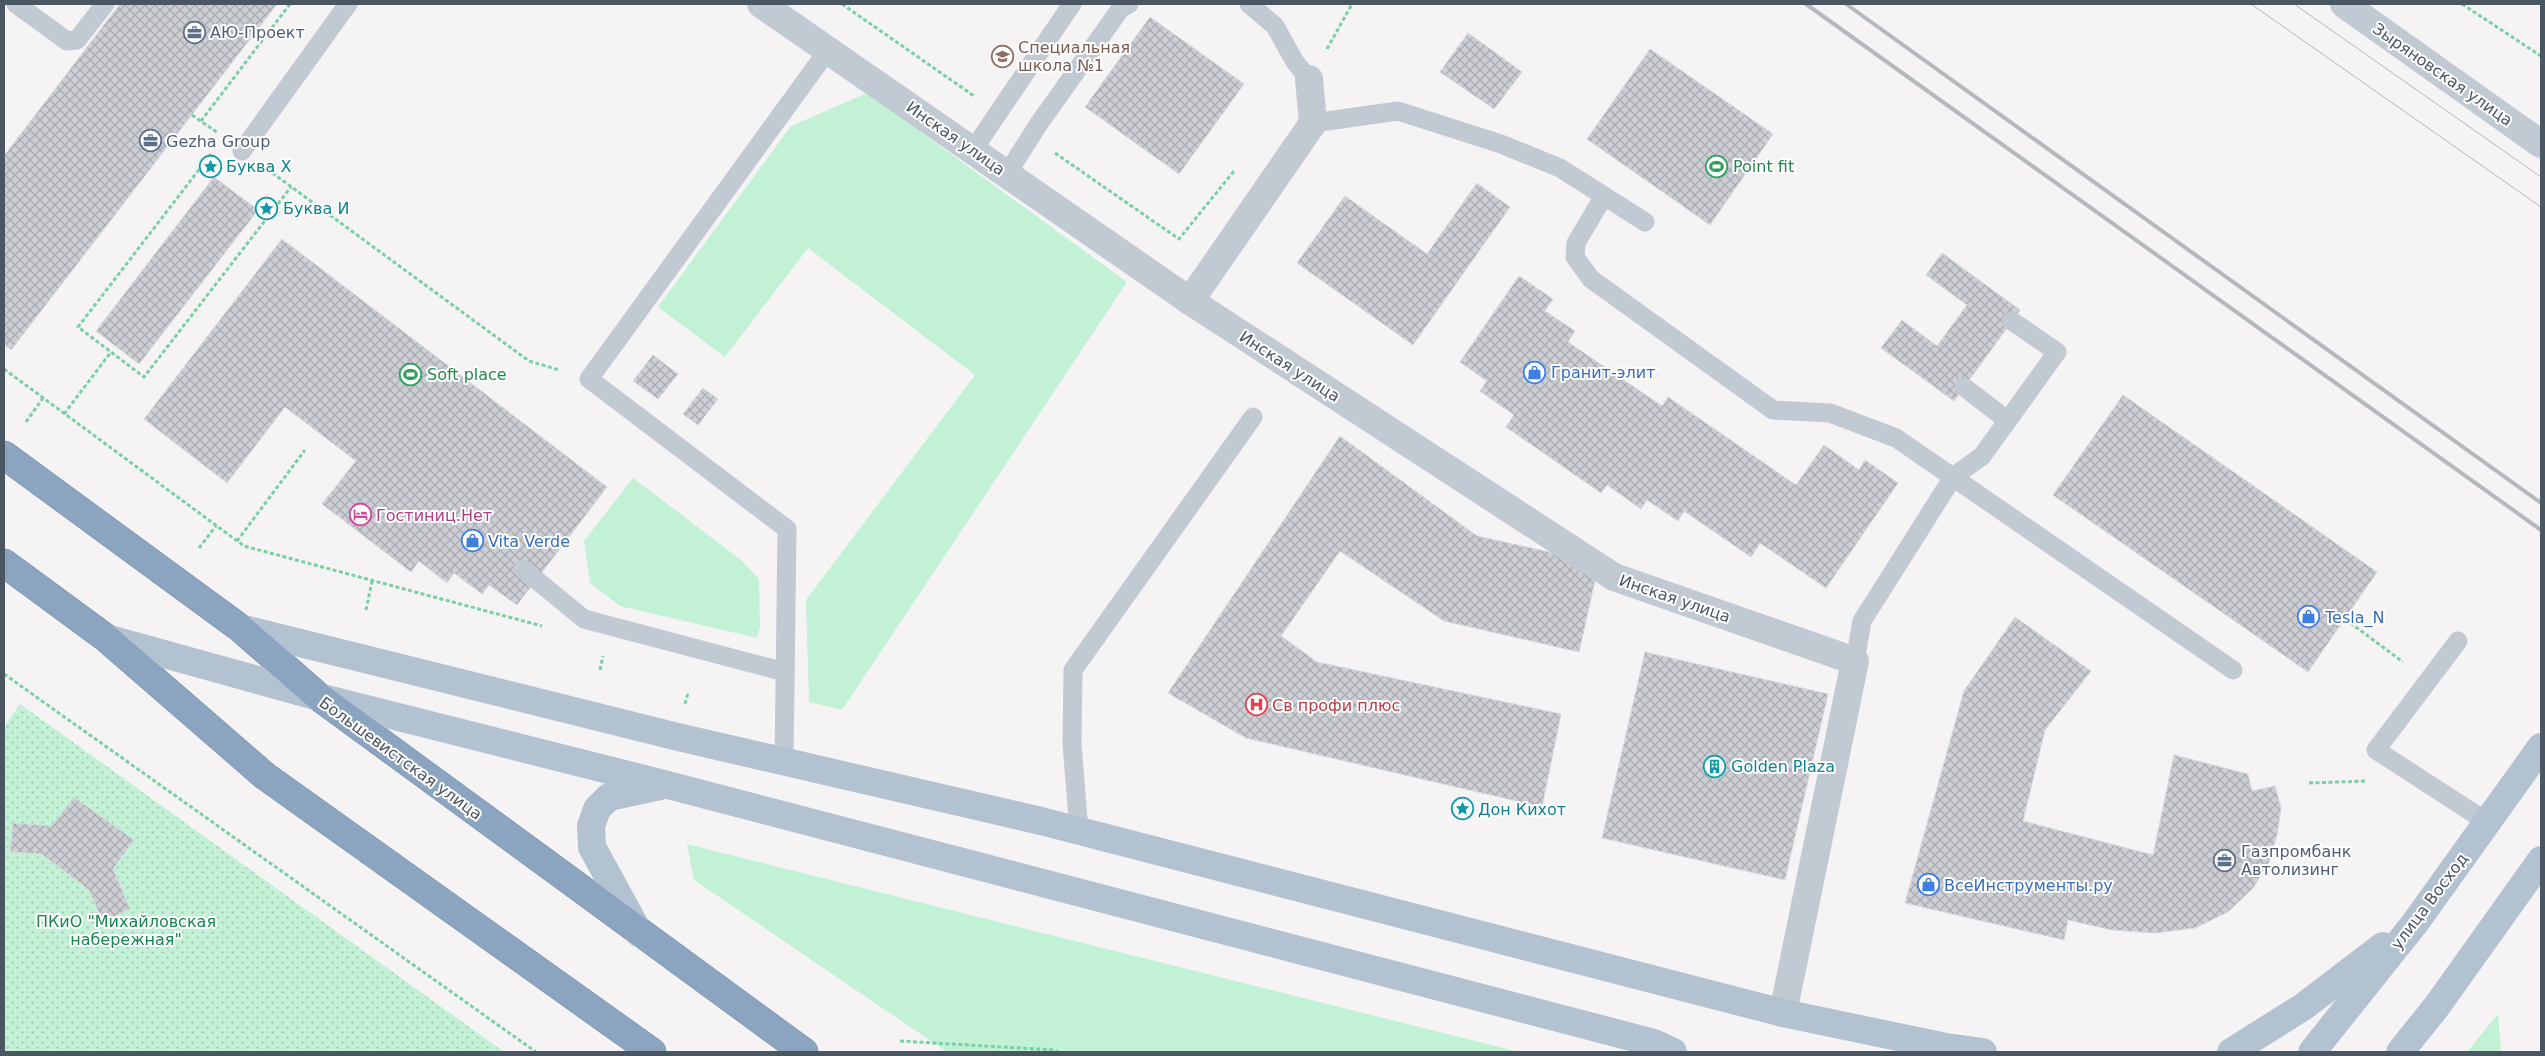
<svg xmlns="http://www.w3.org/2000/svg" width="2545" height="1056" font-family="'DejaVu Sans',sans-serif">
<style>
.grass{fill:#c3f1d5}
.park{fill:url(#park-dots)}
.building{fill:url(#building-cross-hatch);stroke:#d7d9de}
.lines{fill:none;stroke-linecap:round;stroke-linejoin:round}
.highway-casing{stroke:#7690ad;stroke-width:29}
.path{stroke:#7ad0a6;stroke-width:3;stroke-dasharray:4 2.5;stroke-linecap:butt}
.lane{stroke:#c1cad2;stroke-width:19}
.street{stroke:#c1cad2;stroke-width:28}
.primary{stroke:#b3c2d1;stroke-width:28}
.highway{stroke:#8ba5c1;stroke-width:28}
.tram{stroke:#b5b8bd;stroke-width:1}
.rail{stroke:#b5b8bd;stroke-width:4}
.labels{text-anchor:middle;stroke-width:4;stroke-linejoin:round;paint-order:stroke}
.service-label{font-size:16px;fill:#4e5e75;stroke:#fff;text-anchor:start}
.education-label{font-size:16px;fill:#785e54;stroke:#fff;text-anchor:start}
.street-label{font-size:16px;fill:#4a5661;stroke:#fff}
.culture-label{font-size:16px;fill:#0d838f;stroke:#fff;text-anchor:start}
.leisure-label{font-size:16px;fill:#27864d;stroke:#fff;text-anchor:start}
.shop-label{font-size:16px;fill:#366cbe;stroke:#fff;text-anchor:start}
.hotel-label{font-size:16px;fill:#b23c85;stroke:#fff;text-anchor:start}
.health-label{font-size:16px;fill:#be3a42;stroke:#fff;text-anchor:start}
.park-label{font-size:16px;fill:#17864f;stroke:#fff}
</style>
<defs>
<pattern id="park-dots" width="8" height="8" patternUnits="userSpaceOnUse" patternTransform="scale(1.25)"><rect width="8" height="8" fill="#c3f1d5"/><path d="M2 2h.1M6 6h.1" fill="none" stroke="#a0c6b0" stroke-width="1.8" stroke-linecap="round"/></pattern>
<pattern id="building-cross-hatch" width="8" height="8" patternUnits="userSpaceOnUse" patternTransform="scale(1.25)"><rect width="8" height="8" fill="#cdcfd5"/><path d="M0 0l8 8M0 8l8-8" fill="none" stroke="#a8abb0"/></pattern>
</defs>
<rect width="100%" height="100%" fill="#f5f3f3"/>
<g class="grass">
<path d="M867 93 1127 282 842 710 809 702 806 600 975 375 808 248 725 357 658 307 791 126Z"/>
<path d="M633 478 741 560 759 579 760 627 757 638 620 606 590 583 584 541Z"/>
<path d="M687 844 1520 1052H947L694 880Z"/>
<path d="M2498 1014 2501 1052H2467Z"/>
</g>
<path class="park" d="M20 704 504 1052H4V727Z"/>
<g class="building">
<path d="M120 4H277L11 350 4 344V156Z"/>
<path d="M1150 17 1244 84 1179 174 1085 107Z"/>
<path d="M1468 33 1522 72 1494 109 1440 72Z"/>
<path d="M1650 49 1773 134 1710 225 1587 139Z"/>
<path d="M214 177 258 210 139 364 96 331Z"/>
<path d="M1477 183 1510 207 1413 345 1297 263 1345 196 1427 254Z"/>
<path d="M282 239 607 487 517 605 489 585 482 594 454 573 447 583 419 561 411 572 322 504 356 461 285 407 227 483 144 419Z"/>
<path d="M1942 253 2020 310 1954 401 1881 348 1902 320 1937 346 1967 305 1926 275Z"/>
<path d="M1519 276 1553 299 1545 311 1575 331 1568 342 1662 406 1668 397 1796 485 1824 445 1859 470 1865 460 1898 483 1826 588 1760 543 1751 557 1684 511 1678 521 1647 500 1641 509 1607 485 1601 493 1506 427 1514 415 1480 391 1487 381 1460 362Z"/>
<path d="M653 355 678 374 658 399 633 381Z"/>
<path d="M703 388 718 399 698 425 683 414Z"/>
<path d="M2123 395 2377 572 2308 672 2053 495Z"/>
<path d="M1340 436 1477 536 1599 563 1579 652 1444 621 1340 551 1281 636 1317 662 1561 714 1542 807 1246 738 1168 693Z"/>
<path d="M2015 617 2091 671 2045 730 2023 821 2153 855 2174 755 2248 774 2252 791 2275 786 2281 808 2277 835 2269 862 2253 888 2228 912 2195 928 2155 933 2112 930 2068 920 2064 940 1905 903 1964 691Z"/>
<path d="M1645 652 1828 694 1785 880 1602 838Z"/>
<path d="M74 797 134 840 113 869 130 909 103 922 89 890 42 854 10 852 13 823 52 826Z"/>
</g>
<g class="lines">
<defs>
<g id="highway">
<path d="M4 455 240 628 319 697 804 1052"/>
<path d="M4 563 106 638 265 776 652 1052"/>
</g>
</defs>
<use href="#highway" class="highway-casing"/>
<g class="path">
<path d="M842 4 974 96"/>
<path d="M2462 4 2541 56"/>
<path d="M1327 49 1352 4"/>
<path d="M192 115 218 133"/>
<path d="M201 121 290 4"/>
<path d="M1055 153 1179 239 1234 171"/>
<path d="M211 154 78 327 144 377 291 187"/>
<path d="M267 169 529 361 559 370"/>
<path d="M4 345V344"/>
<path d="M4 369 244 546 542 626"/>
<path d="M64 414 111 352"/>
<path d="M26 422 43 398"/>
<path d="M237 541 305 450"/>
<path d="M199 548 216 526"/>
<path d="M366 610 372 581"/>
<path d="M2345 619 2403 662"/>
<path d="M600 670 603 656"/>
<path d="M4 674 536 1052"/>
<path d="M2541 695V694"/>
<path d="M685 704 688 693"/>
<path d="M2309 783 2366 781"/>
<path d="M900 1041 1055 1050 1058 1052"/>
</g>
<g class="lane">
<path d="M16 4 67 41 77 40 105 4"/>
<path d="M1249 4 1275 26 1295 62 1309 79"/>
<path d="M1313 123 1398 111 1501 144 1560 168 1645 222"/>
<path d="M973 150 1072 4"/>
<path d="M242 151 348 4"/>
<path d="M1007 174 1038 125 1121 8 1129 4"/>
<path d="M1604 196 1576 243 1575 257 1591 279 1773 410 1830 413 1896 438 2233 670"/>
<path d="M1964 387 2007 420"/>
<path d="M523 569 584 619 785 672"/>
<path d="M2458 641 2376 750 2487 822"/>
<path d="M1855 661 1862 621 1953 477 1982 456 2057 352 2012 321"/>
<path d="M784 762 787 529 589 379 828 50"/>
<path d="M1079 831 1072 744 1073 670 1253 417"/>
</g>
<g class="street">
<path d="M761 4 1190 301 1614 577 1855 661 1783 1013"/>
<path d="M2344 4 2541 144"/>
<path d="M1190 301 1313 123 1309 79"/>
</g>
<g class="primary">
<path d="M240 628 678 737 1041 821 1783 1013 1946 1047 1983 1052"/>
<path d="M106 638 319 697 668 785 1654 1043 1673 1052"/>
<path d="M639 933 592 847 591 826 597 809 609 797 660 786"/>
<path d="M2231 1052 2303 1007 2383 946"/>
<path d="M2312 1052 2415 923 2541 747"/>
<path d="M2400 1052 2437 1006 2541 860"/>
</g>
<use href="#highway" class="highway"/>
<g class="tram">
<path d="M2251 4 2541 207"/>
<path d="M2294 4 2541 177"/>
</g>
<g class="rail">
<path d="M1806 4 2541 530"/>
<path d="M1846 4 2541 503"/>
</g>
</g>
<defs>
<symbol id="office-ring" viewBox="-11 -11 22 22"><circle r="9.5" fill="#fff" stroke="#5c6f8a" stroke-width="1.5"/><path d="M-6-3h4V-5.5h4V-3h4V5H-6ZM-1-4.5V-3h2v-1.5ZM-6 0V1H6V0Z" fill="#5c6f8a"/></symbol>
<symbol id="school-ring" viewBox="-11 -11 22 22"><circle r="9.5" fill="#fff" stroke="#8d6e63" stroke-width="1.5"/><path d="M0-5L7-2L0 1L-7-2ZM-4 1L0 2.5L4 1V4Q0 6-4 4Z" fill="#8d6e63"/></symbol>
<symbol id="sight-ring" viewBox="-11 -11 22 22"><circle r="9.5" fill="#fff" stroke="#0f9aa8" stroke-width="1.5"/><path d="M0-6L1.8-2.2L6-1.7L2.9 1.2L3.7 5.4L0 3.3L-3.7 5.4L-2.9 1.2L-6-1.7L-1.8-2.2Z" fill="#0f9aa8"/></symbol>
<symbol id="stadium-ring" viewBox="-11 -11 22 22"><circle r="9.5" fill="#fff" stroke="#2e9e5b" stroke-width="1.5"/><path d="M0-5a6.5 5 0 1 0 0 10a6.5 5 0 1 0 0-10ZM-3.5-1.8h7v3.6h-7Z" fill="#2e9e5b"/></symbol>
<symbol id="shop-ring" viewBox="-11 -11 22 22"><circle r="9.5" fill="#fff" stroke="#3f7fe0" stroke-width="1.5"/><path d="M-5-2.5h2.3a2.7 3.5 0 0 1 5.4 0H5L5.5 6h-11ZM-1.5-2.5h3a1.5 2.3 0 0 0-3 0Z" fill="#3f7fe0"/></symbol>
<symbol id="hotel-ring" viewBox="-11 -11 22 22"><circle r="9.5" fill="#fff" stroke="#d1479c" stroke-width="1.5"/><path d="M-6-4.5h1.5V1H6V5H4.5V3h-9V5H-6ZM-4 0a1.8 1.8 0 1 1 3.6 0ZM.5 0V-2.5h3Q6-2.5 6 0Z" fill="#d1479c"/></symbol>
<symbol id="hospital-ring" viewBox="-11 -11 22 22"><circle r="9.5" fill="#fff" stroke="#e0444e" stroke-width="1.5"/><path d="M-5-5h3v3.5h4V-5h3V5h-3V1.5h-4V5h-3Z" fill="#e0444e"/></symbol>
<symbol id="building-ring" viewBox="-11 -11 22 22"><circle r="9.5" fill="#fff" stroke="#0f9aa8" stroke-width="1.5"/><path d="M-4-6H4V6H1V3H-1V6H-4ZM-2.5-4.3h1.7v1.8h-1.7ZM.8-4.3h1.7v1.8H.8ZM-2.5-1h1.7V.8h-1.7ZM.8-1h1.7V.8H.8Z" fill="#0f9aa8"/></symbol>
</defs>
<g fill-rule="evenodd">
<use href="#office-ring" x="182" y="20" width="25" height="25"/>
<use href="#school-ring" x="990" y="44" width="25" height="25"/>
<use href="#office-ring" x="138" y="128" width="25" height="25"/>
<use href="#sight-ring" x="198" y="154" width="25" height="25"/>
<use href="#stadium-ring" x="1704" y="154" width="25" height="25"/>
<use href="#sight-ring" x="254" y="196" width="25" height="25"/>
<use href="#shop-ring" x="1522" y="360" width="25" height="25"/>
<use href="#stadium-ring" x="398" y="362" width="25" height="25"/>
<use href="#hotel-ring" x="348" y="502" width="25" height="25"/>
<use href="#shop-ring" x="460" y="528" width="25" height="25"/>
<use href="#shop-ring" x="2296" y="604" width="25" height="25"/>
<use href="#hospital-ring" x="1244" y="692" width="25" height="25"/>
<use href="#building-ring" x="1702" y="754" width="25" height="25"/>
<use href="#sight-ring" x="1450" y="796" width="25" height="25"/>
<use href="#office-ring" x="2212" y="848" width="25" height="25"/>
<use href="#shop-ring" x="1916" y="872" width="25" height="25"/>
</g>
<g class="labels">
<g class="service-label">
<text x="210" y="38">АЮ-Проект</text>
<text x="166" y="147">Gezha Group</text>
<text x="2241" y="857">Газпромбанк<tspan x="2241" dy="18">Автолизинг</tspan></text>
</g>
<g class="education-label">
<text x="1018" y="53">Специальная<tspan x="1018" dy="18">школа №1</tspan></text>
</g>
<g class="street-label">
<text transform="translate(2443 74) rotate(35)" y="6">Зыряновская улица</text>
<text transform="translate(956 138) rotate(35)" y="6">Инская улица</text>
<text transform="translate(1290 366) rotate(33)" y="6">Инская улица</text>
<text transform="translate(1675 598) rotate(19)" y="6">Инская улица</text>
<text transform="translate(401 758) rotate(36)" y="6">Большевистская улица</text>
<text transform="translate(2429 901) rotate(-53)" y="6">улица Восход</text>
</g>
<g class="culture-label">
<text x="226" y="172">Буква Х</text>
<text x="283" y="214">Буква И</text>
<text x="1731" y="772">Golden Plaza</text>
<text x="1478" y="815">Дон Кихот</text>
</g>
<g class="leisure-label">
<text x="1733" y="172">Point fit</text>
<text x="427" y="380">Soft place</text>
</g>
<g class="shop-label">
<text x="1551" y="378">Гранит-элит</text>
<text x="488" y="547">Vita Verde</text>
<text x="2325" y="623">Tesla_N</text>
<text x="1944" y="891">ВсеИнструменты.ру</text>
</g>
<g class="hotel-label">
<text x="376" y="521">Гостиниц.Нет</text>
</g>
<g class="health-label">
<text x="1272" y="711">Св профи плюс</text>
</g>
<g class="park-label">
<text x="126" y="927">ПКиО "Михайловская<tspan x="126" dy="18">набережная"</tspan></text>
</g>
</g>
<rect width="2545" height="1056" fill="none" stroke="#4a5661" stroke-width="10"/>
</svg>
